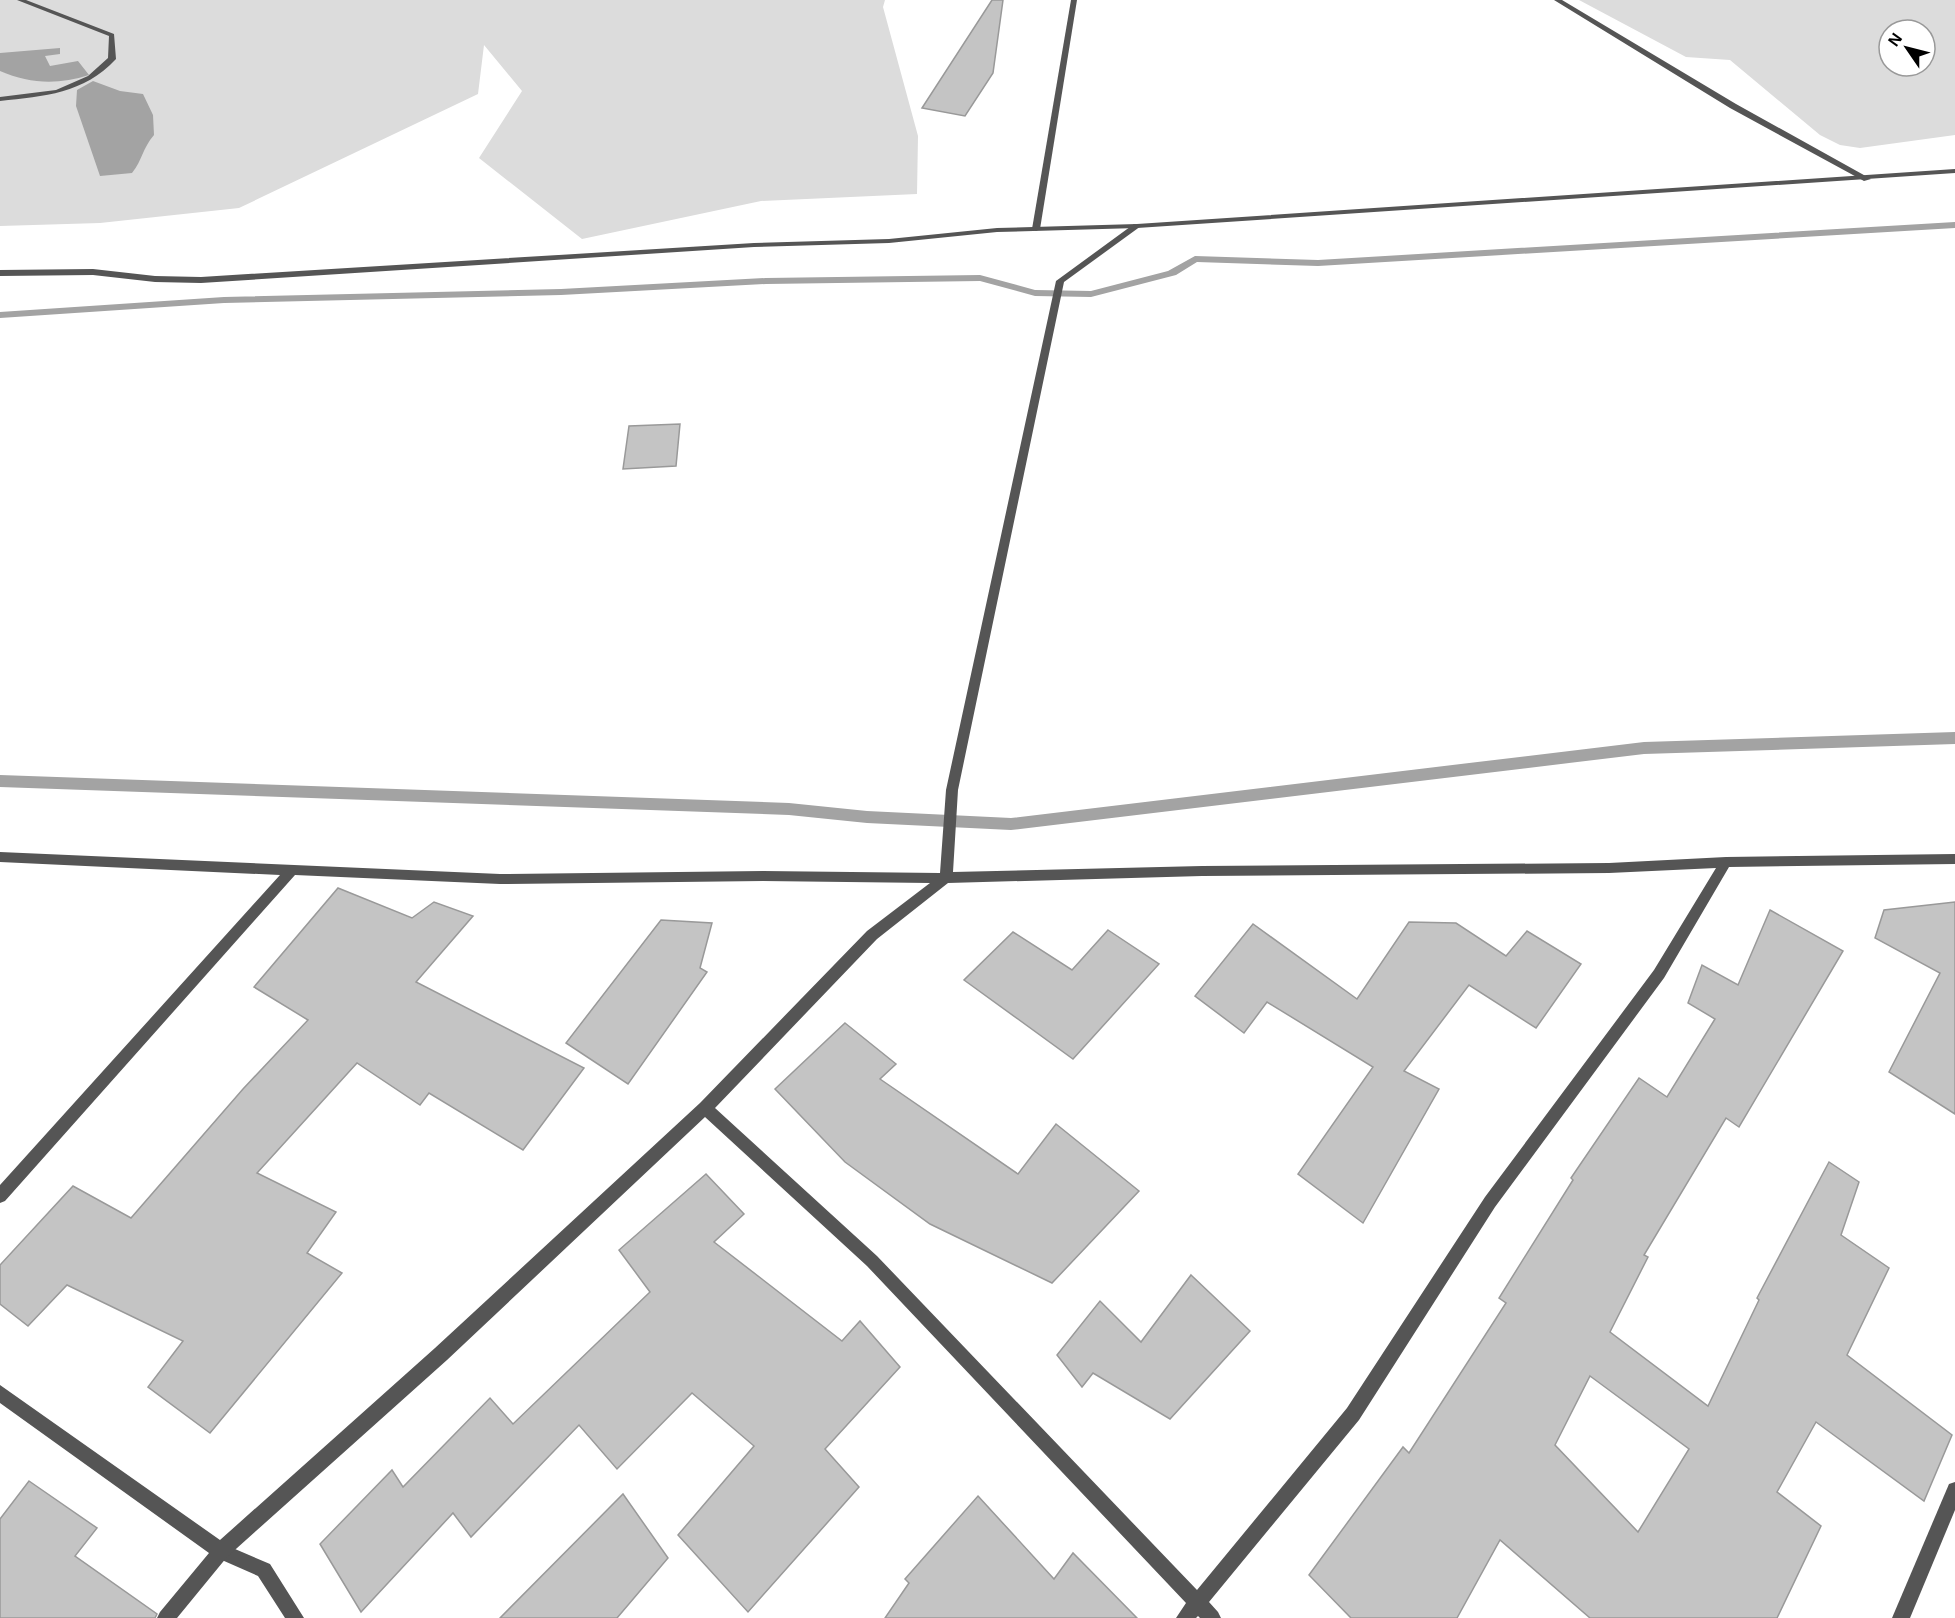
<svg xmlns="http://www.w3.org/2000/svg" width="1955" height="1618" font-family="Helvetica,sans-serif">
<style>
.green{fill:#dcdcdc;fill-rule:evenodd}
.water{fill:#a3a3a3}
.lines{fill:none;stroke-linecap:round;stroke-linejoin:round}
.stream{fill:#a3a3a3;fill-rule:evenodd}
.building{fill:#c4c4c4;stroke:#999;stroke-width:1.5;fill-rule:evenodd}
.service{fill:#555;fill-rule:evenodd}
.minor{fill:#555;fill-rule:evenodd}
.tertiary{fill:#555;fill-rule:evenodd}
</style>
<rect width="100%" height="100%" fill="#fff"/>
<g class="green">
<path d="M0 0H885L883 7 918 136 917 194 761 201 582 239 479 158 522 91 484 45 478 94 239 208 100 223 0 226Z"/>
<path d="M1579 0H1955V135L1860 148 1840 145 1820 135 1730 60 1686 57ZM1889 30H1925V66H1889Z"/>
</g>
<g class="water">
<path d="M60 48V54L45 56 50 66 78 61 89 75C58 85 30 84 0 71V53Z"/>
<path d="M93 81 120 91 143 94 153 115 154 135C142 149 143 159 132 173L100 176 76 106 77 90Z"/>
</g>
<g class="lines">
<g class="stream">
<path d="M1955 222V228L1318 266 1197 262 1176 275 1091 297 1035 296 980 281 766 284 561 295 224 303 0 318V312L224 297 561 289 766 278 980 275 1035 290 1091 291 1168 271 1195 256 1318 260Z"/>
<path d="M1955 732V744L1644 754 1011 830 867 823 789 815 0 787V775L789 803 867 811 1011 818 1644 742Z"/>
</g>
</g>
<g class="building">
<path d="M992 0H1003L993 73 965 116 922 108Z"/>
<path d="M680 424 676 466 623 469 629 426Z"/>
<path d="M338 888 412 918 434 902 473 916 416 982 584 1068 523 1150 429 1093 420 1105 357 1063 257 1173 336 1212 307 1253 342 1273 210 1433 148 1387 183 1341 67 1285 28 1326 0 1304V1265L73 1186 131 1218 243 1089 308 1020 254 987Z"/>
<path d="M1955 902V1114L1889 1072 1940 973 1875 938 1884 910Z"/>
<path d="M1770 910 1843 951 1739 1127 1726 1118 1644 1255 1648 1257 1610 1332 1708 1406 1759 1300 1757 1298 1829 1162 1859 1182 1841 1235 1889 1268 1847 1355 1952 1435 1924 1501 1816 1422 1777 1492 1821 1526 1777 1618H1590L1500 1540 1457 1618H1351L1309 1575 1403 1447 1409 1453 1506 1303 1499 1298 1573 1180 1571 1178 1639 1078 1667 1097 1715 1019 1688 1003 1702 965 1738 985ZM1590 1376 1689 1449 1638 1532 1555 1445Z"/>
<path d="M661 920 712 923 700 968 707 972 628 1084 566 1043Z"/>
<path d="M1409 922 1456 923 1506 956 1527 931 1581 964 1536 1028 1469 985 1404 1071 1439 1089 1363 1223 1298 1174 1373 1067 1267 1002 1244 1033 1195 996 1253 924 1357 999Z"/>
<path d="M1108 930 1159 964 1073 1059 964 980 1013 932 1072 970Z"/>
<path d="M845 1023 896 1064 880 1079 1018 1174 1056 1124 1139 1191 1052 1283 930 1224 845 1162 775 1089Z"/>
<path d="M706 1174 744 1214 714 1242 842 1341 860 1321 900 1367 825 1449 859 1487 748 1612 678 1535 754 1446 692 1393 617 1469 579 1425 471 1537 453 1513 361 1612 320 1544 392 1470 403 1487 490 1398 513 1424 650 1292 619 1250Z"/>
<path d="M1191 1275 1250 1331 1170 1419 1093 1373 1082 1387 1057 1355 1100 1301 1141 1342Z"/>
<path d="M29 1481 97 1528 75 1556 157 1614 155 1618H0V1519Z"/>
<path d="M623 1494 668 1558 617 1618H500Z"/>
<path d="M978 1496 1054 1579 1073 1553 1137 1618H885L909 1583 905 1579Z"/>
</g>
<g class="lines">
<path class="service" d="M221 1543 270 1564 304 1618H285L258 1576 215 1557 213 1551 215 1545Z"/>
<g class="minor">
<path d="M17 0H26L114 34 116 59C83 94 45 96 0 101V97L56 90 88 76 108 58 109 36Z"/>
<path d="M1071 0H1077L1040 229 1036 231 1032 229Z"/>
<path d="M1554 0H1562L1736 104 1871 179 1864 181 1730 108Z"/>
<path d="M1134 224 1141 226 1064 282 958 790 953 872 1202 866 1609 863 1726 857 1955 854V864L1729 867 1664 978 1495 1207 1359 1420 1209 1602 1218 1612 1221 1618H1200L1198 1616 1196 1618H1176L1186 1603 867 1266 705 1117 447 1360 227 1557 177 1618H157L160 1612 209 1553 0 1403V1385L220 1540 435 1348 700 1103 867 931 930 883 763 881 500 884 295 875 5 1201 0 1203V1185L280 875 0 862V852L500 874 763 871 940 873 946 790 1056 281ZM1716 868 1654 970 1485 1197 1347 1408 1197 1590 877 1256 715 1108 877 939 948 883 1202 876 1609 873Z"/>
<path d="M1955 1482V1510L1910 1618H1892L1949 1484Z"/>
</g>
<path class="tertiary" d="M1955 169V173L1137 228 997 232 889 243 754 247 201 283 155 282 93 275 0 276V270L93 269 155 276 201 277 754 243 889 239 997 228 1137 224Z"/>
</g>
<g transform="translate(1907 48) rotate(305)"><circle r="28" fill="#ffffff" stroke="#999999" stroke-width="1.5"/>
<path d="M0-4.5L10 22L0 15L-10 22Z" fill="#000000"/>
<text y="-9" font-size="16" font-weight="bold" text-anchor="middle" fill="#000000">N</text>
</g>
</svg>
